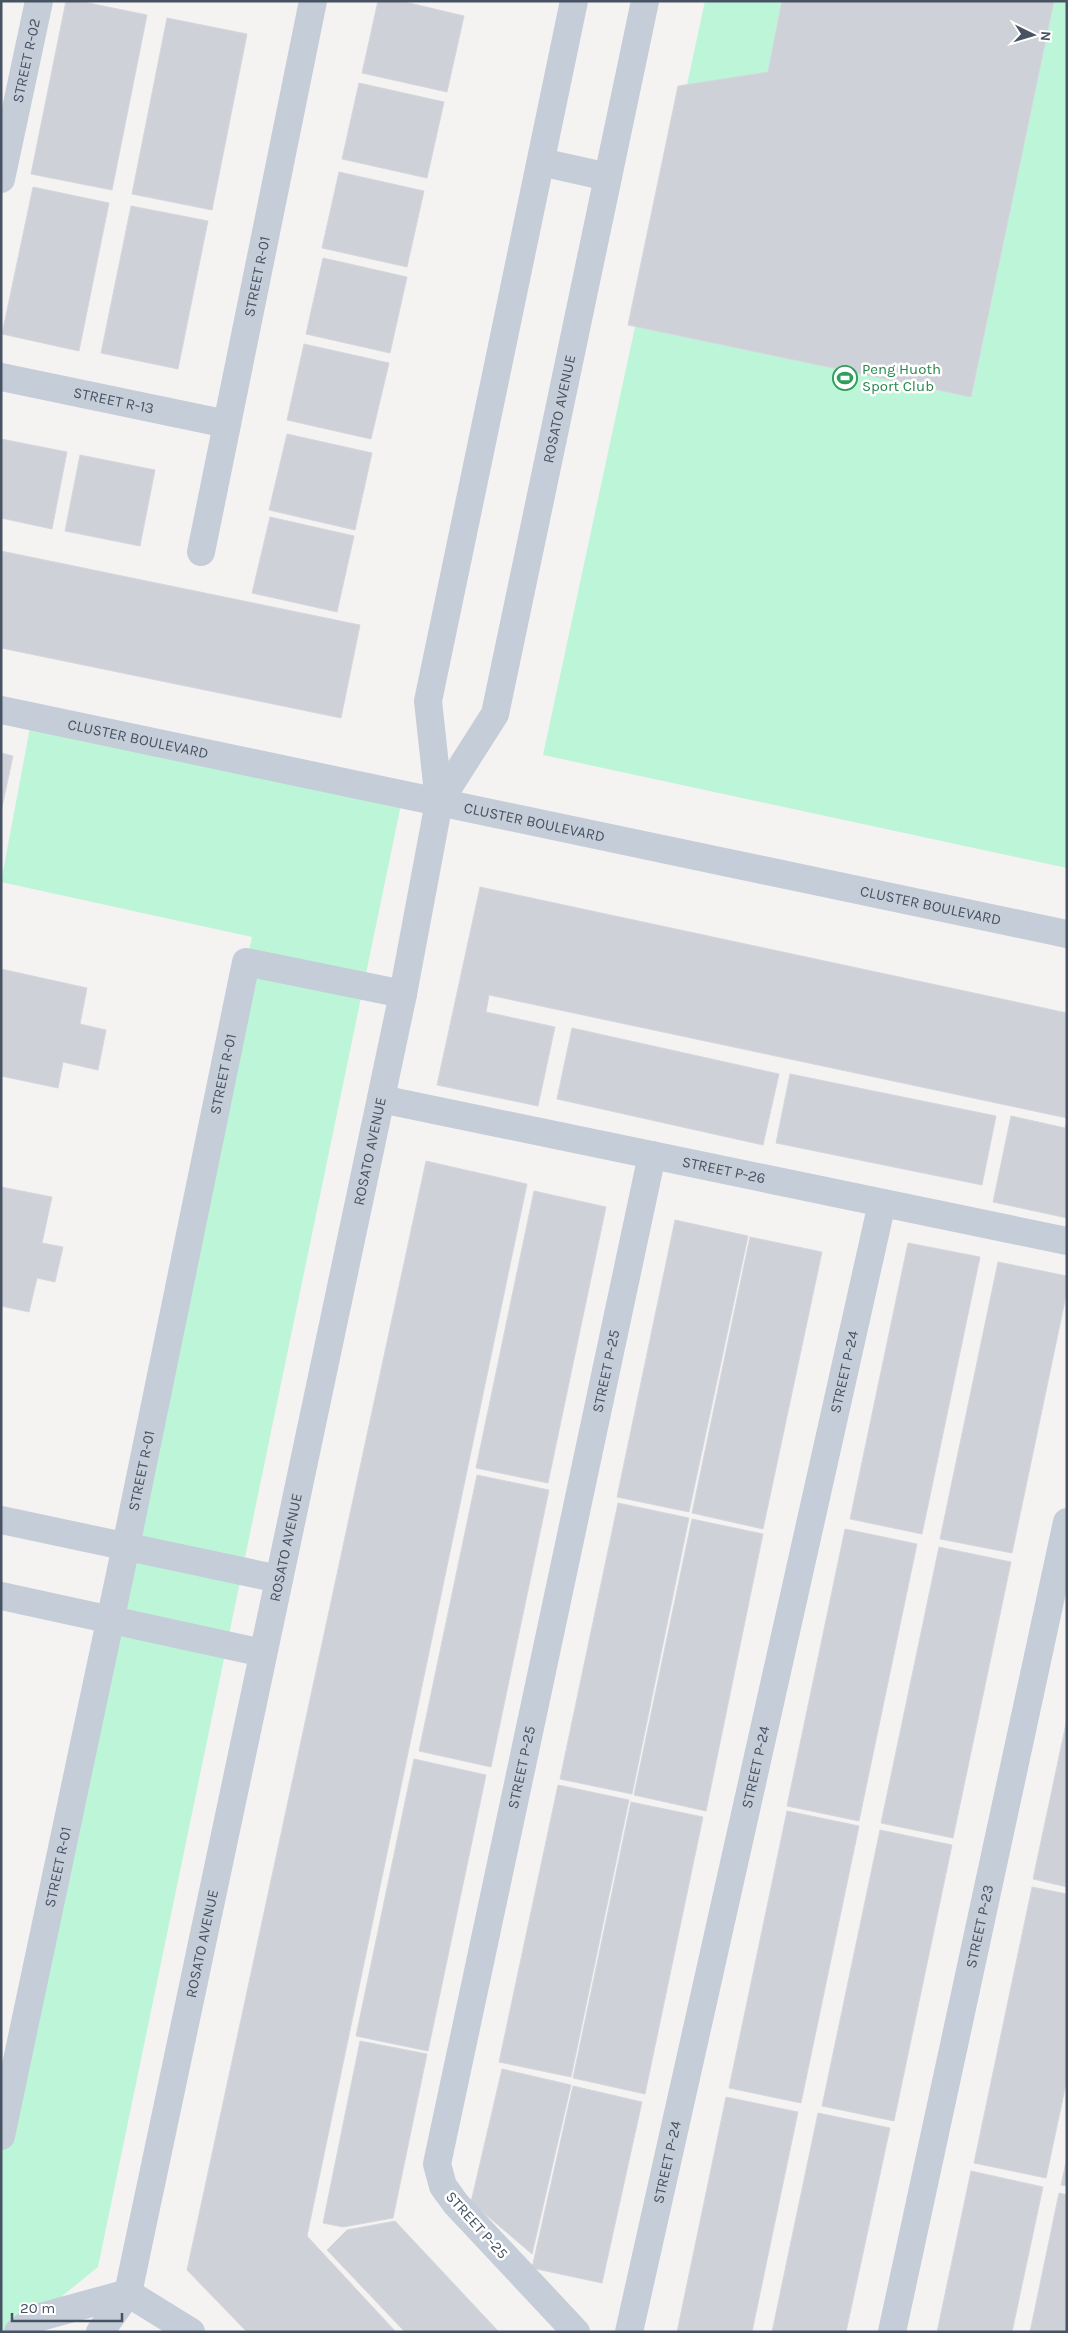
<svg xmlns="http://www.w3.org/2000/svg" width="1068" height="2333" font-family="Karla,sans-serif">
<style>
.green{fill:#bdf5d9}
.building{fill:#ced1d8;stroke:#d6d7de}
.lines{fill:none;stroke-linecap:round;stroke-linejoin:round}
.minor{stroke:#c5cdd8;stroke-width:28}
.tertiary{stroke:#c5cdd8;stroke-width:28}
.labels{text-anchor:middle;stroke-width:5;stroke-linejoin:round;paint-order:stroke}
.street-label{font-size:15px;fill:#475363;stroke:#fff}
.leisure-label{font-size:15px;fill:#27864d;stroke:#fff;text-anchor:start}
</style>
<rect width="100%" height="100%" fill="#f5f2f2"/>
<g class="green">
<path d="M705 1H1067V868L543 755Z"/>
<path d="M32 717 403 795 98 2267 18 2332H1V2136L252 937 1 882Z"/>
</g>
<g class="building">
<path d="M66 1H79L147 15 112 190 31 174Z"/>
<path d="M378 1H401L464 16 447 92 362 73Z"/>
<path d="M782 1H1054L971 397 628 325 678 86 768 72Z"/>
<path d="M167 18 247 34 212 210 132 194Z"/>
<path d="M359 83 444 102 427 178 342 159Z"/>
<path d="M339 172 424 191 407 267 322 248Z"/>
<path d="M33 187 109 203 79 351 2 334Z"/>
<path d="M131 206 208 221 178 369 101 353Z"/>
<path d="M323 258 407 277 390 353 306 334Z"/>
<path d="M304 344 389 363 371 439 287 420Z"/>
<path d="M287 434 372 453 355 530 269 510Z"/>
<path d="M1 439 67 452 52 529 1 518Z"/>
<path d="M80 455 155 470 140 546 65 531Z"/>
<path d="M270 517 354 536 337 612 252 593Z"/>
<path d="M1 551 360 625 341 718 1 648Z"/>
<path d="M1 753 13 756 1 812Z"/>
<path d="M480 887 1067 1013V1118L489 995 486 1012 555 1027 538 1106 437 1085Z"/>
<path d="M1 969 87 988 80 1024 106 1030 98 1070 63 1062 58 1088 1 1076Z"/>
<path d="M572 1028 779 1074 763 1145 557 1099Z"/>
<path d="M790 1074 996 1116 982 1185 776 1143Z"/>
<path d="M1011 1116 1065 1128 1067 1121V1218L993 1202Z"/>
<path d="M426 1161 527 1184 307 2236 396 2332H247L187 2270Z"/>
<path d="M1 1187 52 1197 42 1243 63 1247 55 1282 37 1278 29 1312 1 1306Z"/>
<path d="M534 1191 606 1207 548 1483 476 1468Z"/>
<path d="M675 1220 748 1236 689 1512 617 1497Z"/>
<path d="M750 1237 822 1252 763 1529 692 1513Z"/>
<path d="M908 1243 980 1257 922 1534 850 1519Z"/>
<path d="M998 1262 1067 1276V1291L1012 1553 940 1539Z"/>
<path d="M477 1475 549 1490 491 1767 419 1751Z"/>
<path d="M618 1503 689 1518 632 1794 560 1779Z"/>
<path d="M692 1519 763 1534 706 1811 634 1795Z"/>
<path d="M845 1529 917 1544 859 1821 787 1806Z"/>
<path d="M939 1547 1011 1562 953 1838 881 1823Z"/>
<path d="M1067 1719V1887L1033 1879Z"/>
<path d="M414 1759 486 1775 428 2051 356 2036Z"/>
<path d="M558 1785 629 1800 571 2077 499 2062Z"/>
<path d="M631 1802 703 1817 645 2094 573 2078Z"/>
<path d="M787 1811 859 1826 801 2103 729 2088Z"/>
<path d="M880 1830 952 1845 894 2121 822 2106Z"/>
<path d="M1032 1887 1067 1894V2079L1046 2178 974 2163Z"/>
<path d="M360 2041 427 2054 393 2218 343 2227 323 2223Z"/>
<path d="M502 2069 571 2085 532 2254 471 2202Z"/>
<path d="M573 2086 642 2102 602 2283 532 2268Z"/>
<path d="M726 2097 798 2112 752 2332H677Z"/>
<path d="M818 2113 890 2128 846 2332H772Z"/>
<path d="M1067 2158V2186L1061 2185Z"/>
<path d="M971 2171 1043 2187 1012 2332H937Z"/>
<path d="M1059 2193 1067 2195V2332H1030Z"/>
<path d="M395 2221 499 2332H405L327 2250 347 2230Z"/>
</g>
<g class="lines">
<g class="minor">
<path id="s1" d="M1 179 39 1"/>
<path id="s2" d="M1 377 227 424"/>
<path id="s3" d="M201 552 313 1"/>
<path id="s4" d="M381 1099 1067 1241"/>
<path d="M1 1520 279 1579"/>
<path d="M1 1596 263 1653"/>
<path id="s5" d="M1 2136 126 1546 246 962 403 994"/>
<path d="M128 2293 191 2332"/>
<path id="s6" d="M576 2332 456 2204 443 2186 437 2164 652 1155"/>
<path id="s7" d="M629 2332 882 1203"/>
<path id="s8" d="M892 2332 1067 1522"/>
</g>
<g class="tertiary">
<path d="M541 162 608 177"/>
<path id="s9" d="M1 710 1067 934"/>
<path id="s10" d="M439 802 495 714 645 1"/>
<path d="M18 2332 33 2319 128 2293"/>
<path id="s11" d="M100 2332 128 2293 403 994 439 802 428 701 574 1"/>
</g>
</g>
<defs>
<symbol id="stadium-ring" viewBox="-11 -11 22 22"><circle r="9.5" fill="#fff" stroke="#2e9e5b" stroke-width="1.5"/><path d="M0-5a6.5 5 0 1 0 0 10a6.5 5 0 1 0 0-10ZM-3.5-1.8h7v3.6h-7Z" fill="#2e9e5b"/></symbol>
</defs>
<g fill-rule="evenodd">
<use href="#stadium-ring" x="831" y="364" width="28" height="28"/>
</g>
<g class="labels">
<g class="street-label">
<text dy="5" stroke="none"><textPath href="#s1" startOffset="121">STREET R-02</textPath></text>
<text dy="5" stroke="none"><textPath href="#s3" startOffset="281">STREET R-01</textPath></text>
<text dy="5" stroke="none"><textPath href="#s2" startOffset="115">STREET R-13</textPath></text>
<text dy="5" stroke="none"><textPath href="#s10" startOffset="416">ROSATO AVENUE</textPath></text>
<text dy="5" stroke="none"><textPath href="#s9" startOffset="140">CLUSTER BOULEVARD</textPath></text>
<text dy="5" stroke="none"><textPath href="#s9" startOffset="545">CLUSTER BOULEVARD</textPath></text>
<text dy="5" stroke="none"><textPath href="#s9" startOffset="950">CLUSTER BOULEVARD</textPath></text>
<text dy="5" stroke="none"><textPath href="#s5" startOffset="1085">STREET R-01</textPath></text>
<text dy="5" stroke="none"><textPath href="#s11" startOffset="1215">ROSATO AVENUE</textPath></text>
<text dy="5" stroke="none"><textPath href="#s4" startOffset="350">STREET P-26</textPath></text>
<text dy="5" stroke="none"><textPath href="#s6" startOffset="1031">STREET P-25</textPath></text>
<text dy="5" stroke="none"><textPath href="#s7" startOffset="984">STREET P-24</textPath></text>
<text dy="5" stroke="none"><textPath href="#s5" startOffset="680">STREET R-01</textPath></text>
<text dy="5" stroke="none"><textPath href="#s11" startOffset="810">ROSATO AVENUE</textPath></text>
<text dy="5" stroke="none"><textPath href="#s6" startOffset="626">STREET P-25</textPath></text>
<text dy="5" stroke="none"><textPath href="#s7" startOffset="579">STREET P-24</textPath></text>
<text dy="5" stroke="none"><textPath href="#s5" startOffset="275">STREET R-01</textPath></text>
<text dy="5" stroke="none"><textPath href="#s8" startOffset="415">STREET P-23</textPath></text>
<text dy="5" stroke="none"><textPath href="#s11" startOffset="405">ROSATO AVENUE</textPath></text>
<text dy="5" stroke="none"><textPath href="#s7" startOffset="174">STREET P-24</textPath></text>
<text transform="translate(477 2225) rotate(48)" y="5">STREET P-25</text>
</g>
<g class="leisure-label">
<text x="862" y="374">Peng Huoth<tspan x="862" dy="17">Sport Club</tspan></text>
</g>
</g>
<rect width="1068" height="2333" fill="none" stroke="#475363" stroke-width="5"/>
<g transform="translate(1033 35) rotate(95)" stroke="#ffffff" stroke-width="4" paint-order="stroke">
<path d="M0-4L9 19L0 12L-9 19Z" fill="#475363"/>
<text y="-8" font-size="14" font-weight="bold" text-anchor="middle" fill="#475363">N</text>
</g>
<path d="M12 2313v8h110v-8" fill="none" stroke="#475363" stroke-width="2.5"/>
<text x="20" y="2313" font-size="15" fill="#475363" stroke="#ffffff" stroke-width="4" paint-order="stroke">20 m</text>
</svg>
